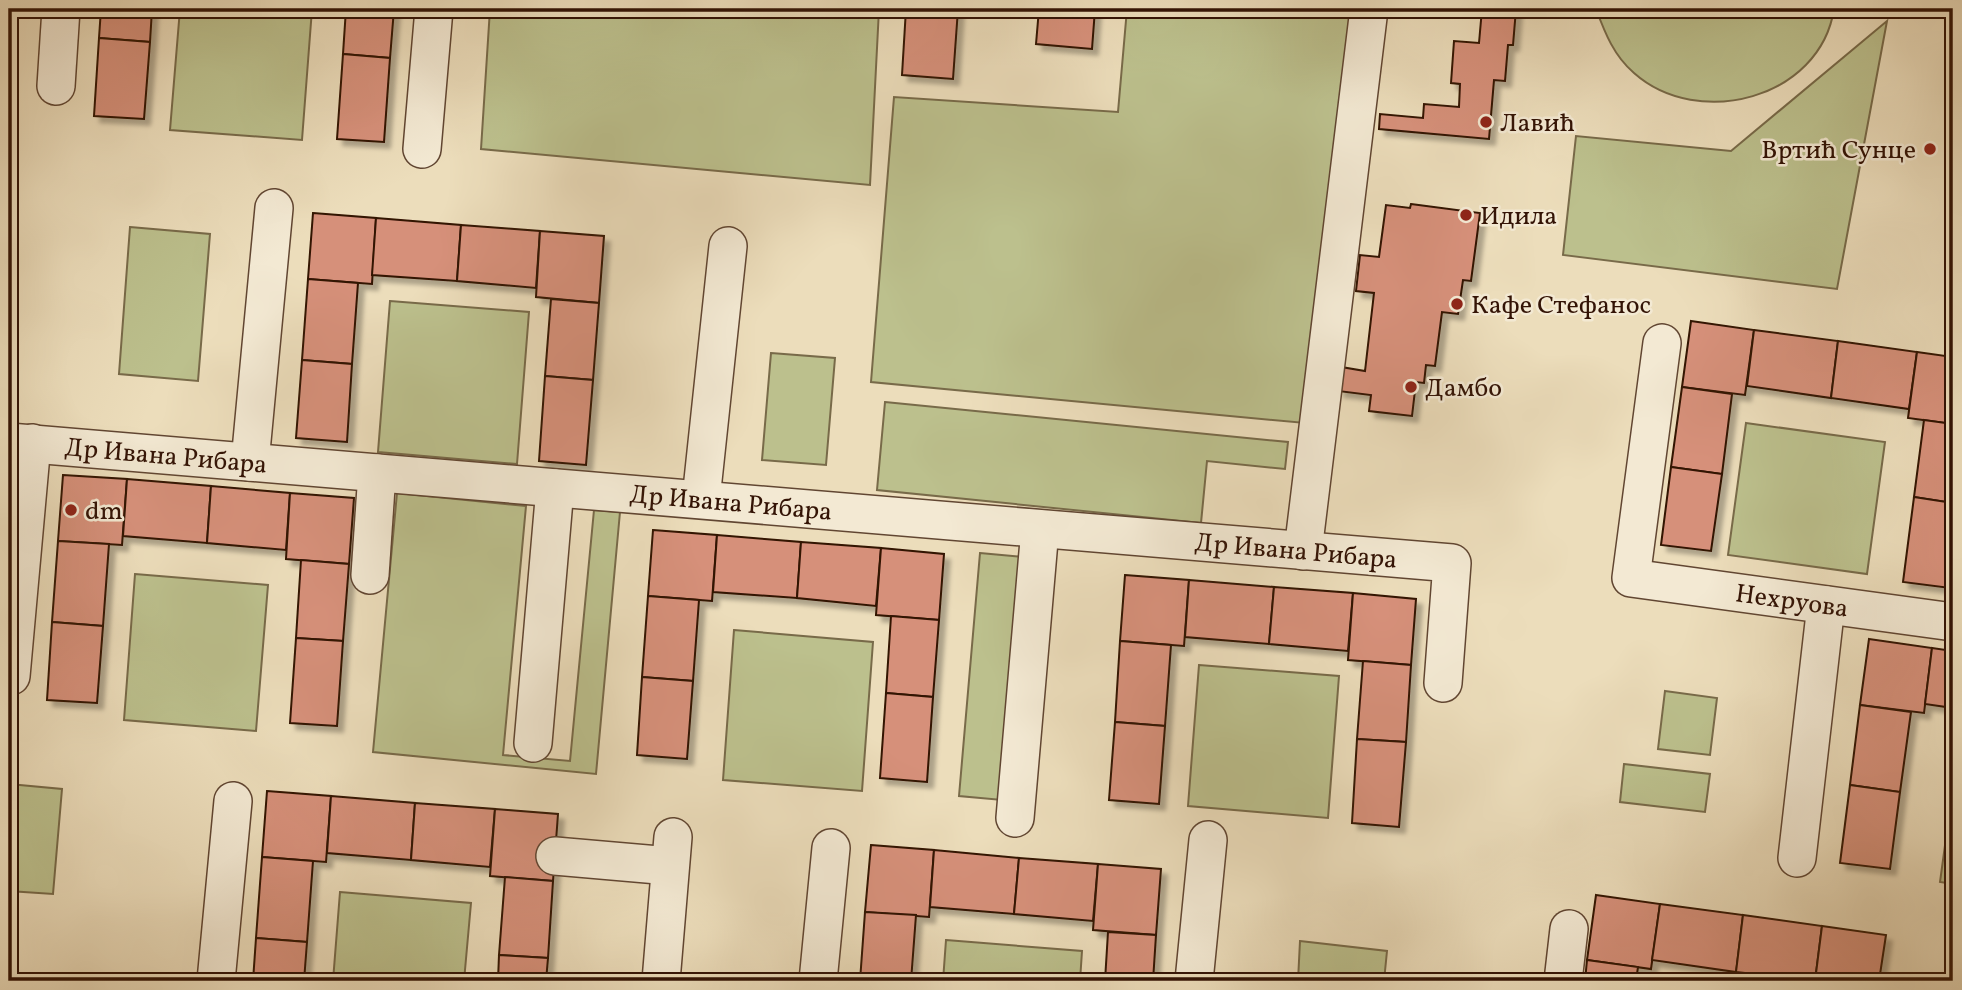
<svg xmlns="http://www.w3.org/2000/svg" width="1962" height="990" font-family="Vollkorn,serif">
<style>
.green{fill:#bcc08d;stroke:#786a49;stroke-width:2}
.building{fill:#d6907a;stroke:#331305;stroke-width:2;filter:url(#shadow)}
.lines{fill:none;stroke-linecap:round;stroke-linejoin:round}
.minor-casing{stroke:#614632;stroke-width:40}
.minor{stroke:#f3e9d3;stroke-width:37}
.poi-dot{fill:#8f2418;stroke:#f3e9d3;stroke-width:2.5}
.labels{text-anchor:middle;stroke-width:5;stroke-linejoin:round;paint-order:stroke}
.poi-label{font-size:26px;fill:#331305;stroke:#f3e9d3;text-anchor:start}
.street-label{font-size:26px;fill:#331305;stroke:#f3e9d3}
</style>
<defs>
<filter id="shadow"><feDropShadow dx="6" dy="6" stdDeviation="2" flood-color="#0004"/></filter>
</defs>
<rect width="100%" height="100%" fill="#ecddbb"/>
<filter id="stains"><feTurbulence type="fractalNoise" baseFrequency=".00286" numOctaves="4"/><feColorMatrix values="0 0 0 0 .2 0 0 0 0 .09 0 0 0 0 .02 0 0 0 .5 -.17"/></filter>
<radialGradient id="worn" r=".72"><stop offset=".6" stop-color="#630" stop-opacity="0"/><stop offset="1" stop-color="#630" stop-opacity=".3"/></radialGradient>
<g class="green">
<path d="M180 9H312L302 140 170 130Z"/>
<path d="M490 9H879L870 185 481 149Z"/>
<path d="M1127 9H1350L1340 131 1305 423 871 382 894 97 1118 112Z"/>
<path d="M1596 9H1834C1820 99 1698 130 1634 73 1614 56 1605 33 1596 9Z"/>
<path d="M1887 21 1837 289 1563 255 1576 136 1731 151Z"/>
<path d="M130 227 210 234 198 381 119 374Z"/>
<path d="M390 301 529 312 517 464 378 452Z"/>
<path d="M771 353 835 358 826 465 762 460Z"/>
<path d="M885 402 1288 442 1285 469 1207 461 1201 523 877 490Z"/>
<path d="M1746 423 1885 442 1867 574 1728 555Z"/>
<path d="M397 493 526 506 503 755 570 761 594 510 620 512 596 774 373 752Z"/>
<path d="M980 553 1023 557 1002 800 959 796Z"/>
<path d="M135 574 268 585 256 731 124 720Z"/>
<path d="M734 630 873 642 862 791 723 780Z"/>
<path d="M1199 665 1339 676 1328 818 1188 806Z"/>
<path d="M1665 691 1717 698 1710 755 1658 749Z"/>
<path d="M1624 764 1710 774 1705 812 1620 802Z"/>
<path d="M9 784 62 789 53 894 9 891Z"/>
<path d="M1953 787V884L1940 882Z"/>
<path d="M340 892 471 903 464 981H333Z"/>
<path d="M946 940 1082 951 1080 981H943Z"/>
<path d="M1300 941 1387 951 1384 981H1298Z"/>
</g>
<g class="building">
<path d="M101 9H152L150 42 99 38Z"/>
<path d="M346 9H394L390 58 343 54Z"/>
<path d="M906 9H958L953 79 902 75Z"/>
<path d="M1039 9H1095L1092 49 1036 44Z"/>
<path d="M1482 9H1516L1513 45H1508L1505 81 1494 80 1489 139 1379 129 1380 114 1423 118 1424 104 1459 107 1460 84 1451 83 1454 41 1479 43Z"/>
<path d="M99 38 150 42 144 119 94 116Z"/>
<path d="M343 54 390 58 384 142 337 139Z"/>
<path d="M1411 204 1480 213 1471 281 1463 280 1458 314 1442 312 1435 366 1426 365 1424 383 1416 382 1412 416 1369 411 1371 395 1338 391 1341 367 1365 371 1374 293 1356 291 1360 255 1379 257 1386 205 1410 208Z"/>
<path d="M313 213 376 218 372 284 308 279Z"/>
<path d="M376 218 461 225 457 281 372 275Z"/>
<path d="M461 225 540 231 536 288 457 281Z"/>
<path d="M540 231 604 236 599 303 536 297Z"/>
<path d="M308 279 358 283 352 364 302 360Z"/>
<path d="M551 299 599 303 593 380 545 376Z"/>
<path d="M1691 321 1754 330 1745 395 1682 387Z"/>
<path d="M1754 330 1838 341 1831 398 1747 386Z"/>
<path d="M1838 341 1917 352 1909 409 1831 398Z"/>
<path d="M1917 352 1953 357V424L1908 418Z"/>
<path d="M302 360 352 364 347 442 296 438Z"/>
<path d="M545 376 593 380 586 465 539 461Z"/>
<path d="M1682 387 1732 394 1722 474 1671 467Z"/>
<path d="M1924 420 1953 424V503L1914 497Z"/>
<path d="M1671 467 1722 474 1711 551 1661 545Z"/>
<path d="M63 475 127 479 122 545 58 541Z"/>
<path d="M127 479 211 486 207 543 123 536Z"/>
<path d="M211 486 290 493 286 550 207 543Z"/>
<path d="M290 493 354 498 349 564 286 559Z"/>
<path d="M1914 497 1953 503V561L1950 588 1903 582Z"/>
<path d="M653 530 717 535 712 601 648 596Z"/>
<path d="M717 535 801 542 797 598 713 592Z"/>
<path d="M58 541 109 544 103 626 52 622Z"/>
<path d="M801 542 881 548 876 606 797 598Z"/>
<path d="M881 548 944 554 939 620 876 615Z"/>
<path d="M301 560 349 564 343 641 296 638Z"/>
<path d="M1125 575 1189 580 1184 646 1120 641Z"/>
<path d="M1189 580 1274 587 1269 644 1185 637Z"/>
<path d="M1274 587 1353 593 1348 651 1269 644Z"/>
<path d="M1353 593 1416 599 1411 665 1348 660Z"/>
<path d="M648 596 699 600 693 681 642 677Z"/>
<path d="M891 616 939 620 933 697 886 693Z"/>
<path d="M52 622 103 626 97 703 47 700Z"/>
<path d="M296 638 343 641 337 726 290 723Z"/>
<path d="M1869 639 1932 648 1924 713 1860 705Z"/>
<path d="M1120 641 1171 645 1165 726 1115 722Z"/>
<path d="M1932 648 1953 651V708L1925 704Z"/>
<path d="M1363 661 1411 665 1406 742 1357 739Z"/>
<path d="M642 677 693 681 687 759 637 755Z"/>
<path d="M886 693 933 697 927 782 880 778Z"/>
<path d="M1860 705 1911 712 1900 792 1850 785Z"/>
<path d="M1115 722 1165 726 1159 804 1109 800Z"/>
<path d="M1357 739 1406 742 1399 827 1352 823Z"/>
<path d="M1850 785 1900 792 1890 869 1840 863Z"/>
<path d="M267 791 331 796 326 862 262 857Z"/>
<path d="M331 796 415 803 411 860 327 853Z"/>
<path d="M415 803 495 809 490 867 411 860Z"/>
<path d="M495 809 558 814 553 881 490 876Z"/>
<path d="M871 845 934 850 929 917 865 912Z"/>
<path d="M934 850 1019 858 1014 914 930 907Z"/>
<path d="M262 857 313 861 307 942 256 938Z"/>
<path d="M1019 858 1098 864 1093 921 1014 914Z"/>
<path d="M1098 864 1161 869 1156 935 1093 930Z"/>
<path d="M505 877 553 881 548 958 499 955Z"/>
<path d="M1596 895 1660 904 1651 969 1587 960Z"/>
<path d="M1660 904 1743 915 1736 972 1652 960Z"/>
<path d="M865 912 916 915 911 981H860Z"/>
<path d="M1743 915 1822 926 1815 981 1736 972Z"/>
<path d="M1822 926 1886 935 1879 981H1815Z"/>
<path d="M1108 932 1156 935 1153 981H1105Z"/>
<path d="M256 938 307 942 304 981H253Z"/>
<path d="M499 955 548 958 546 981H498Z"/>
<path d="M1587 960 1638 967 1636 981H1585Z"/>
</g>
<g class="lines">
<defs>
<g id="minor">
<path d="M56 86 61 9"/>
<path d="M422 149 434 9"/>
<path d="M1662 343 1631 578 1953 622"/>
<path d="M9 442 1452 563 1443 683"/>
<path d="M250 462 274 208"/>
<path d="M701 499 728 246"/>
<path d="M1303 551 1369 9"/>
<path d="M370 575 377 473"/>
<path d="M11 676 32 443"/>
<path d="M533 743 555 488"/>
<path d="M1015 818 1040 529"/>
<path d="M555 856 670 866"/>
<path d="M1797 858 1826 605"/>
<path d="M216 981 233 801"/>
<path d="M661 981 673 837"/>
<path d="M818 981 831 848"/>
<path d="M1194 981 1208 840"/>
<path d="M1563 981 1569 929"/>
</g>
</defs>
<use href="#minor" class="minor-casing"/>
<use href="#minor" class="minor"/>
</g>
<g class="poi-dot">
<circle cx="1486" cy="122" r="7"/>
<circle cx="1930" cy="149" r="7"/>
<circle cx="1466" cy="215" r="7"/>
<circle cx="1457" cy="304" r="7"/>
<circle cx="1411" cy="387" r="7"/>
<circle cx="71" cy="510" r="7"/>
</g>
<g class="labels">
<g class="poi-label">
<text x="1500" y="131">Лавић</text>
<text x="1916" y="158" text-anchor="end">Вртић Сунце</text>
<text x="1480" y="224">Идила</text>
<text x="1471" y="313">Кафе Стефанос</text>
<text x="1425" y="396">Дамбо</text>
<text x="85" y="519">dm</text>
</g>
<g class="street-label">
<text transform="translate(166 455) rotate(5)" y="9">Др Ивана Рибара</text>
<text transform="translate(731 502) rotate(5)" y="9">Др Ивана Рибара</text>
<text transform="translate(1296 550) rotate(5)" y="9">Др Ивана Рибара</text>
<text transform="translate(1792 600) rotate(8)" y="9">Нехруова</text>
</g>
</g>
<rect width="1962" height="990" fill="none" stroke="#ecddbb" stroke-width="35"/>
<rect x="10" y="10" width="1941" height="969" fill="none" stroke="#331305" stroke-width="3.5"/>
<rect x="18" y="18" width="1927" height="955" fill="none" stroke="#331305" stroke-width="2"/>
<rect width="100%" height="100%" filter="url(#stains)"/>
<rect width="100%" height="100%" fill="url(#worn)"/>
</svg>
